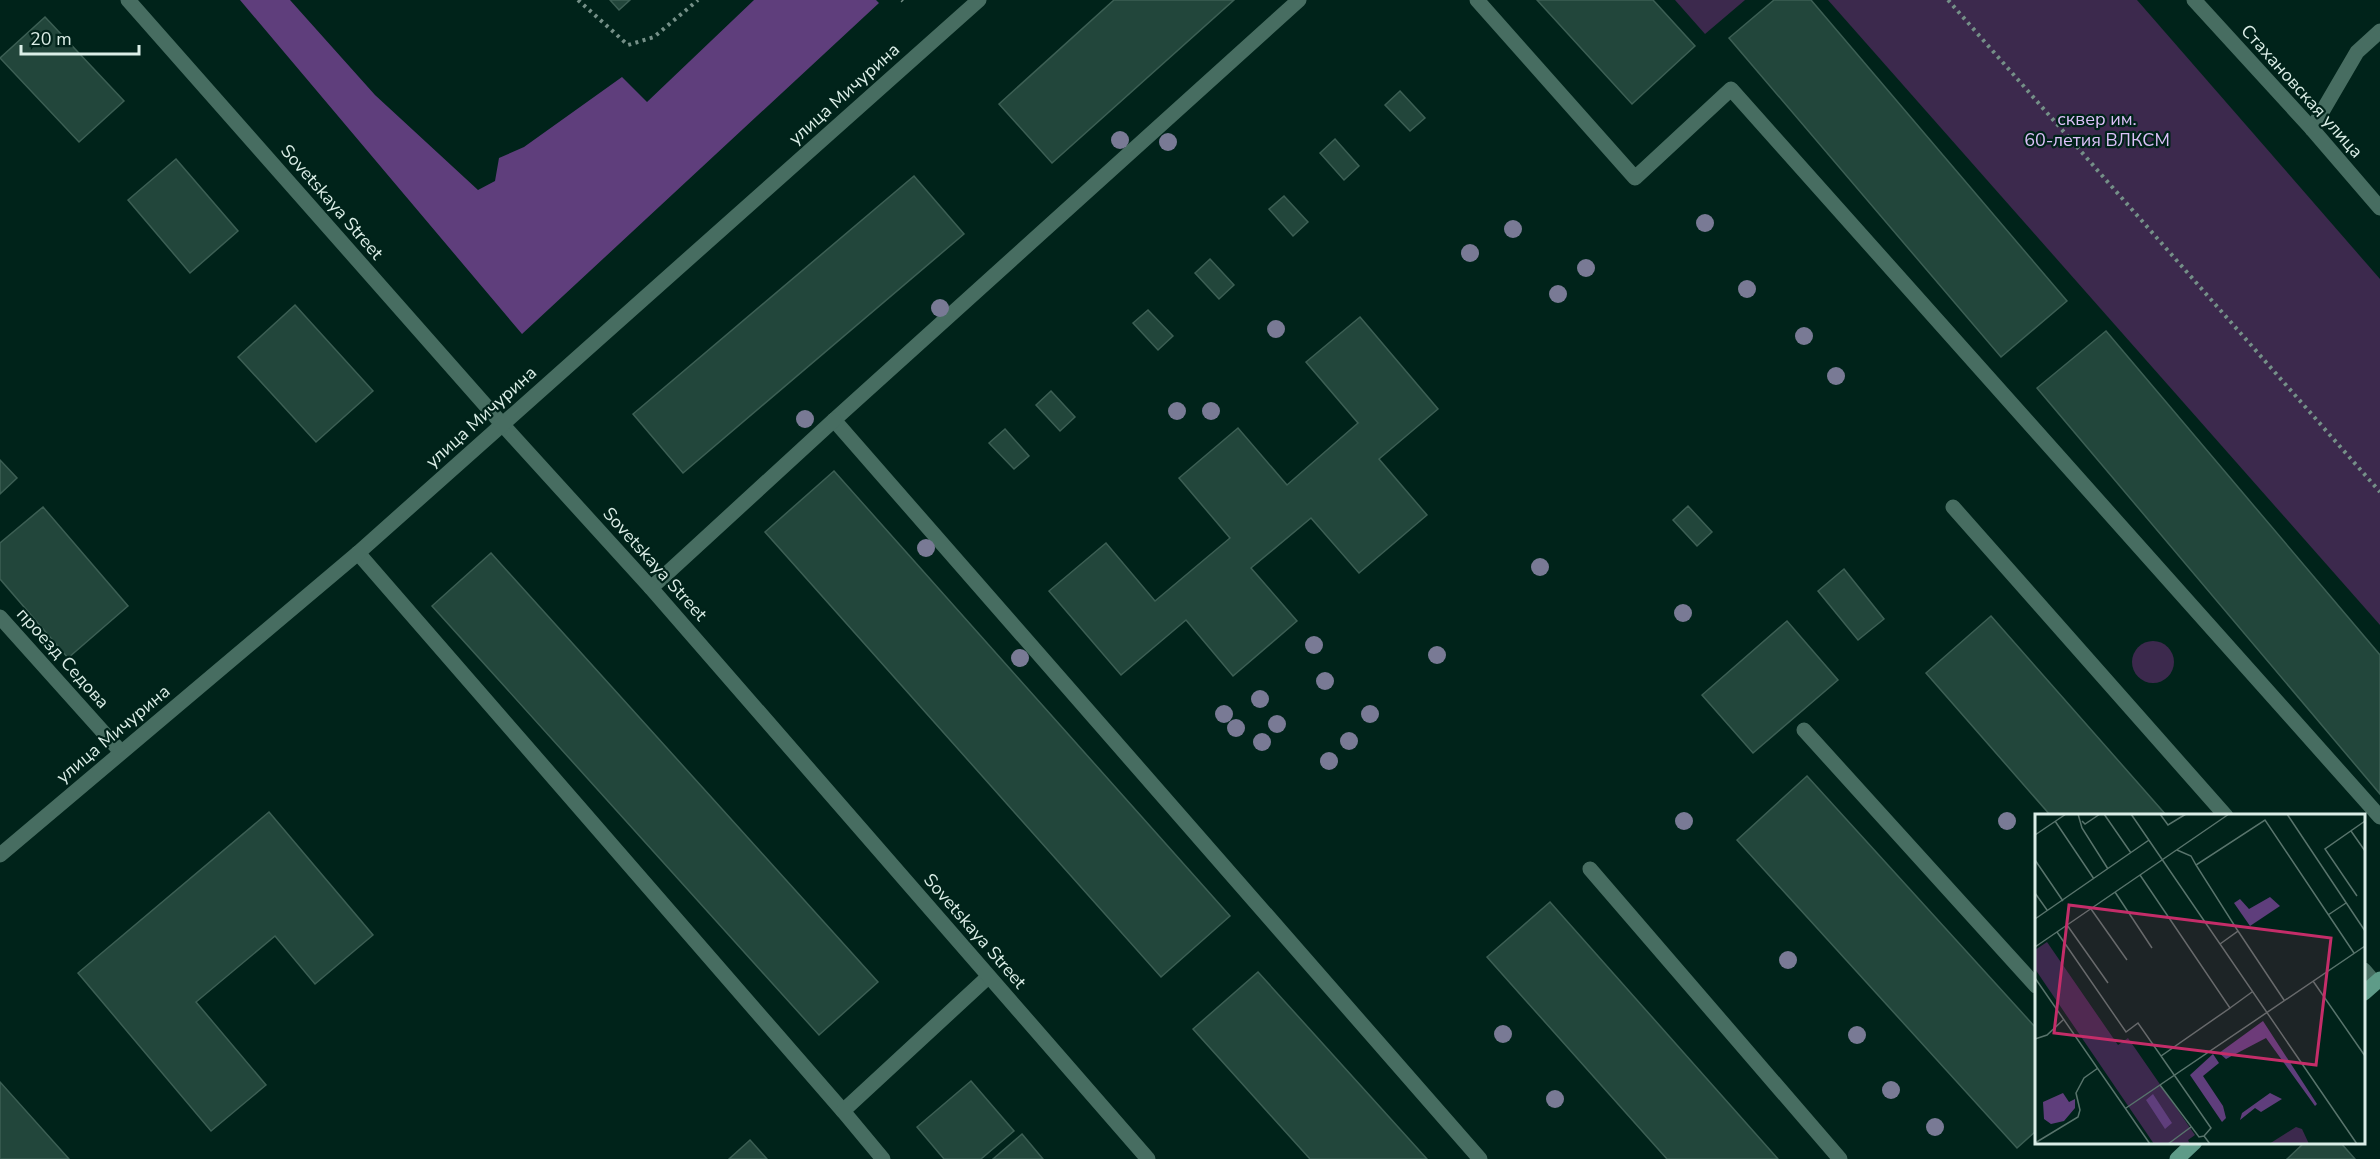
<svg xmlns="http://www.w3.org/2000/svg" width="2380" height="1159" font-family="'Nunito Sans',sans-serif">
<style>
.green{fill:#3c294d}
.forest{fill:#5f3e7c}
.building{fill:#22463b;stroke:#3c5f54;stroke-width:1.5}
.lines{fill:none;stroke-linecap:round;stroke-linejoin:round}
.path{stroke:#759088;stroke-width:4;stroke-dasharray:3 4.5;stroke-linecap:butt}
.lane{stroke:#476d61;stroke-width:15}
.street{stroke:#476d61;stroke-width:15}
.secondary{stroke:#5e9b88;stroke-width:15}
.tree{fill:#797a95}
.labels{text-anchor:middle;stroke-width:4.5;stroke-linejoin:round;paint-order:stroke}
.street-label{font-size:18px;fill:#dbeee7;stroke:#00231a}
.park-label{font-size:18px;fill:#dcc1f9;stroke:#00231a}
.inset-road{fill:none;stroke:#58746c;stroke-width:1.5}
.view{fill:#c42d69;fill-opacity:0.15;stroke:#c42d69;stroke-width:3}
.inset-edge{fill:none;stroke:#dbeee7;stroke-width:3}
</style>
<rect width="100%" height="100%" fill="#00231a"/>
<g class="green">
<path d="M1675 0H1745L1705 34Z"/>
<path d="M1828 0H2137L2380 279V625Z"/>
<circle cx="2153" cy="662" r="21"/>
</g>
<path class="forest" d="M240 0H290L375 95 478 190 495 181 499 158 524 147 622 77 647 102 754 0H876L879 3 522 334Z"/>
<g class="building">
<path d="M610 0H630L619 10Z"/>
<path d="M1114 0H1234L1052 163 999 104Z"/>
<path d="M1537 0H1653L1695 46 1632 104Z"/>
<path d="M1774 0H1811L2067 301 2001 357 1729 38Z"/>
<path d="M45 17 124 101 79 142 0 58Z"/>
<path d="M1400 91 1425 118 1410 131 1385 105Z"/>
<path d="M1335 139 1359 166 1344 180 1320 153Z"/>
<path d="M176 159 238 231 190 273 128 200Z"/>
<path d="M914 176 964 234 683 473 633 414Z"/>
<path d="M1284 196 1308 222 1293 236 1269 209Z"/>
<path d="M1210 259 1234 285 1219 299 1195 273Z"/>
<path d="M295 305 373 391 316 442 238 357Z"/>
<path d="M1148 310 1173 336 1158 350 1133 323Z"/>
<path d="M1360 317 1438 409 1379 459 1427 515 1359 573 1311 518 1251 568 1297 621 1233 676 1186 620 1121 675 1049 591 1106 543 1155 601 1230 538 1179 478 1238 428 1287 485 1358 423 1306 362Z"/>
<path d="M2106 331 2380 655V794L2037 388Z"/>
<path d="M1051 391 1075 417 1060 431 1036 405Z"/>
<path d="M1005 429 1029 456 1014 469 989 443Z"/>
<path d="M0 460 17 478 0 494Z"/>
<path d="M834 471 1230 916 1161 977 765 532Z"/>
<path d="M1688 506 1712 532 1697 546 1673 520Z"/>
<path d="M43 507 128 606 68 658 0 579V543Z"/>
<path d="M491 553 878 982 819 1035 432 606Z"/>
<path d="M1844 569 1884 619 1858 640 1818 591Z"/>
<path d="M1991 616 2167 816H2051L1926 673Z"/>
<path d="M1787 621 1838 680 1753 753 1702 695Z"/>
<path d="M1807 776 2036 1028V1131L2017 1148 1737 840Z"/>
<path d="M269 812 373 935 315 984 275 936 196 1002 266 1085 211 1131 78 973Z"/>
<path d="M1550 902 1778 1159H1667L1487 957Z"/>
<path d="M1258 972 1427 1159H1310L1193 1029Z"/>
<path d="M971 1081 1014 1131 981 1159H944L917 1127Z"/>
<path d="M0 1082 69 1159H0Z"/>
<path d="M1022 1134 1043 1159H993Z"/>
<path d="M750 1140 767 1159H729Z"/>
<path d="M2305 1142H2340L2355 1159H2287Z"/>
</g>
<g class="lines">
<g class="path">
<path d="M578 0 628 45 654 37 698 0"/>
<path d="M902 0 903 1"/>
<path d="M1948 0 2380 492"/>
</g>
<g class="lane">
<path d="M1299 0 834 420 1480 1159"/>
<path d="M1477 0 1635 178 1731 89 2380 817"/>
<path d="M2312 129 2357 52 2380 31"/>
<path d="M1953 507 2226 816"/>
<path d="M358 553 843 1111"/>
<path d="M651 588 834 420"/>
<path d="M1804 730 2036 986"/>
<path d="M1590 869 1840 1159"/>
<path d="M2364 970 2375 983"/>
<path d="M883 1159 843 1111 988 977"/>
</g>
<g class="street">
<path d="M128 0 502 424 651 588 1148 1159"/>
<path d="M2194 0 2312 129 2380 208"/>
<path d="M0 617 121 752"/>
<path d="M0 855 358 553 979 0"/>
</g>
<g class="secondary">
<path d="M2364 993 2380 979"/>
<path d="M2177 1159 2195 1142"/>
</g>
</g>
<g class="tree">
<circle cx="1120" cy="140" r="9"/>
<circle cx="1168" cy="142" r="9"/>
<circle cx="1705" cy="223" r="9"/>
<circle cx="1513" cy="229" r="9"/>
<circle cx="1470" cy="253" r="9"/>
<circle cx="1586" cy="268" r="9"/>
<circle cx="1747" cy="289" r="9"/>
<circle cx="1558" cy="294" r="9"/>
<circle cx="940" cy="308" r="9"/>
<circle cx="1276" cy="329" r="9"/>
<circle cx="1804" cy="336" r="9"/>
<circle cx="1836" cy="376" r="9"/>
<circle cx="1177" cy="411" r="9"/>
<circle cx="1211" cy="411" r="9"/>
<circle cx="805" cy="419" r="9"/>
<circle cx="926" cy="548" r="9"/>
<circle cx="1540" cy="567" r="9"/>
<circle cx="1683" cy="613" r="9"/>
<circle cx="1314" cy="645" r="9"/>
<circle cx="1437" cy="655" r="9"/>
<circle cx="1020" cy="658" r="9"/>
<circle cx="1325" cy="681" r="9"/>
<circle cx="1260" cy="699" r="9"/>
<circle cx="1224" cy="714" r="9"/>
<circle cx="1370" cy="714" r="9"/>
<circle cx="1277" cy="724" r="9"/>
<circle cx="1236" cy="728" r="9"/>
<circle cx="1349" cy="741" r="9"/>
<circle cx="1262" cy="742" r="9"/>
<circle cx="1329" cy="761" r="9"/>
<circle cx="1684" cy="821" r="9"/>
<circle cx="2007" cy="821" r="9"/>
<circle cx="1788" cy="960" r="9"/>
<circle cx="1503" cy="1034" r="9"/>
<circle cx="1857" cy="1035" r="9"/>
<circle cx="1891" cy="1090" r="9"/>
<circle cx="1555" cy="1099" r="9"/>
<circle cx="1935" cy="1127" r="9"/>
</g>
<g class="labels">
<g class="street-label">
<text transform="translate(2302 91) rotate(48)" y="6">Стахановская улица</text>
<text transform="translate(844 94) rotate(-42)" y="6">улица Мичурина</text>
<text transform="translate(332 202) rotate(49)" y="6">Sovetskaya Street</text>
<text transform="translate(481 417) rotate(-42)" y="6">улица Мичурина</text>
<text transform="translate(655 564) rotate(48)" y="6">Sovetskaya Street</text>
<text transform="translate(63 658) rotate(48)" y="6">проезд Седова</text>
<text transform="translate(113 734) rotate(-40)" y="6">улица Мичурина</text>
<text transform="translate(975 931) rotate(49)" y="6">Sovetskaya Street</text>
</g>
<g class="park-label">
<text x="2097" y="125">сквер им.<tspan x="2097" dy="21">60-летия ВЛКСМ</tspan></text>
</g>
</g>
<g transform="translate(2035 814)">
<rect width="330" height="330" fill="#00231a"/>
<path d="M12 128 83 231 93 224 160 321 153 326 155 330H119L0 155V136ZM261 313 267 315 274 330H234Z" fill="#3c294d"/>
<path d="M235 83 245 92 215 112 199 89 205 85 214 95ZM228 207 282 290 280 292 231 224 191 245 184 239ZM178 240 184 249 168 262 188 292 191 304 187 308 155 261ZM28 279 34 288 40 285V294L29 307 16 310 9 305 8 288ZM235 279 247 285 226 298 220 294 205 306 207 299ZM118 280 137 309 130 315 111 286Z" fill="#5f3e7c"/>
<path class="inset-road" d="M43 0 47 14 73 55M69 0 96 39M96 0 322 330M125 0 133 11 151 0M252 0 330 117M20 7 59 65M47 7 50 10 65 0M316 17 330 37M0 21 31 0M142 36 156 42 161 51M0 46 28 87M80 78 117 134M0 79 12 96M322 82 290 35 330 7M56 95 92 146M293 101 311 89M0 105 114 26M32 111 73 169M203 117 249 186M22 118 91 218 103 209 126 242 195 194 105 61M185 130 203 117 161 51 230 6 319 139M0 133 194 0M0 164 115 330M278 167 330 242M195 194 217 178M0 225 12 221 28 206M126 242 176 314 169 322 175 330M125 271 164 323 169 322M91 294 330 132M0 329 43 303 45 296 41 279 49 264 63 254M133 330 156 313"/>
<path class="view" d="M34 91 296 124 281 251 19 219Z"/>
<rect width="330" height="330" class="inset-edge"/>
</g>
<path d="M21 45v9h118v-9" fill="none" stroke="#dbeee7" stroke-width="3"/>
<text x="30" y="45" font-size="18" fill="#dbeee7" stroke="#00231a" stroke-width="4.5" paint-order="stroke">20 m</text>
</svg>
